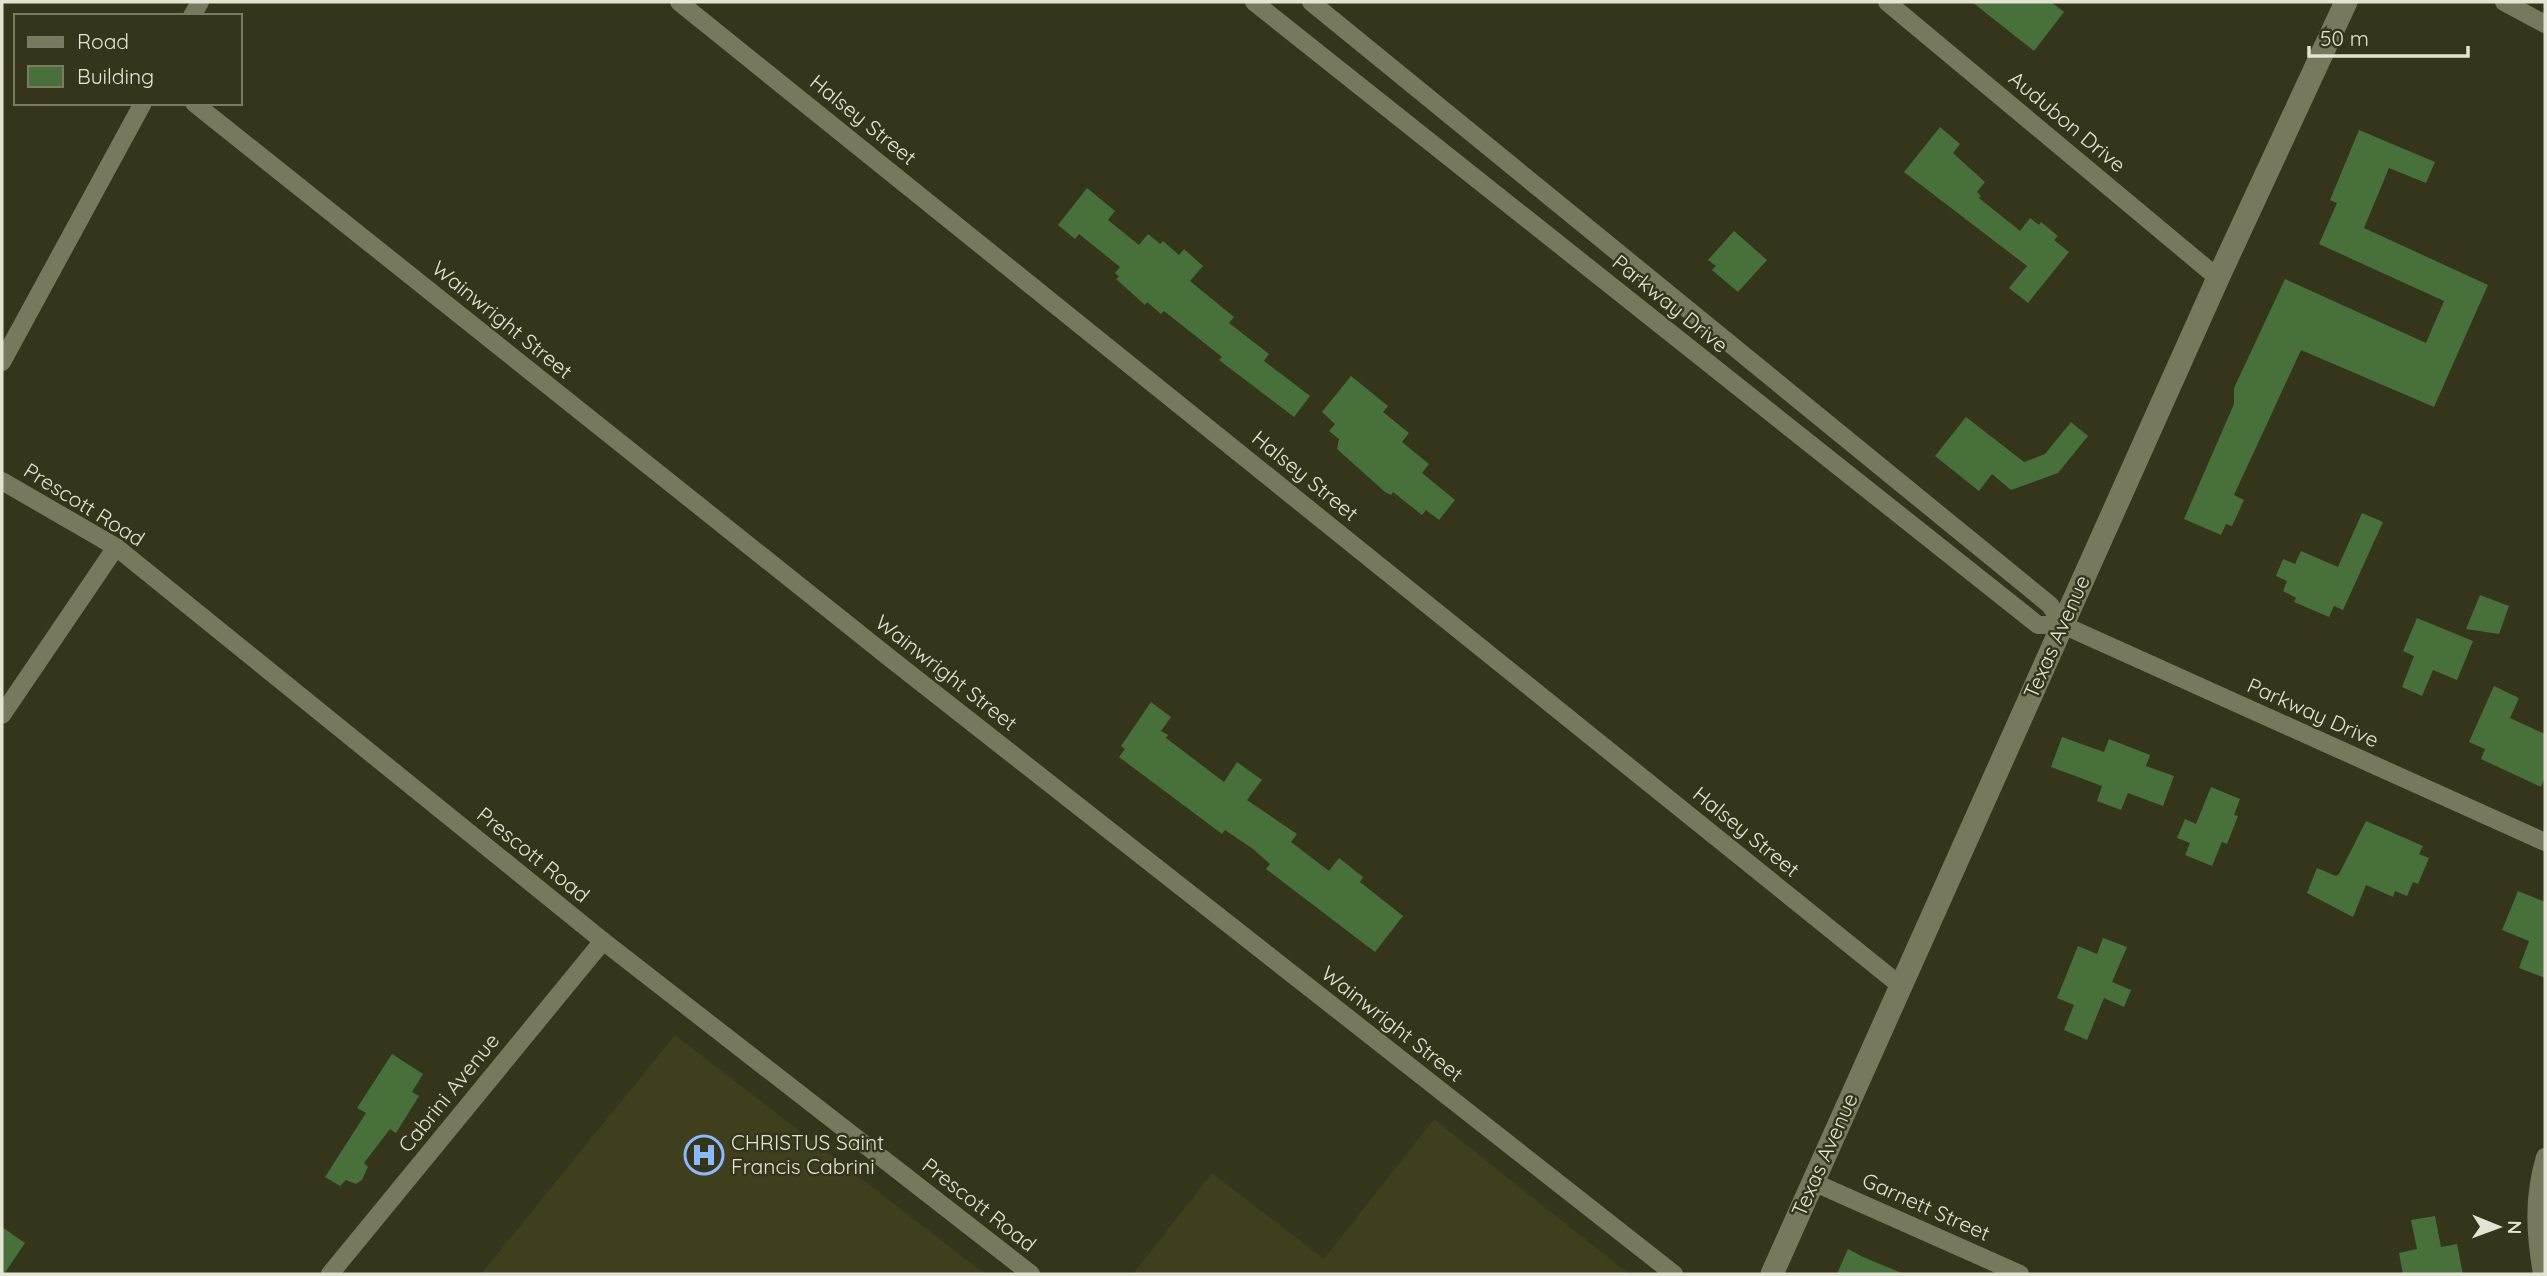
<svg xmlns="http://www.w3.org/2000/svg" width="2547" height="1276" font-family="Quicksand,sans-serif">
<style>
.built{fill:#3f3f1e}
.building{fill:#47703a}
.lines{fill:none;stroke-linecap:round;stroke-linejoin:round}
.minor{stroke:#78795c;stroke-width:18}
.tertiary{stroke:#78795c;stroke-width:23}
.labels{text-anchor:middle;stroke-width:5;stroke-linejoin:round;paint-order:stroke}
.street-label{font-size:21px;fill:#e3e4d4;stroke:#35351b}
.poi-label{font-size:21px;fill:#e3e4d4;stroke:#35351b;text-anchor:start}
</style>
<rect width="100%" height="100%" fill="#35351b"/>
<g class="built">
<path d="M675 1035 985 1274H481Z"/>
<path d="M1434 1119 1629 1274H1133L1212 1173 1324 1259Z"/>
</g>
<g class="building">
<path d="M1972 2H2051L2064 12 2034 51Z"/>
<path d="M1940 127 1960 144 1953 153 1985 182 1977 192 1981 196 1979 198 2020 231 2030 218 2039 225 2041 222 2058 236 2054 240 2069 252 2028 303 2009 288 2027 266 1904 172Z"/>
<path d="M2359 130 2435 162 2426 183 2389 168 2364 228 2488 285 2434 407 2301 350 2234 495 2244 500 2232 526 2226 524 2221 535 2184 519 2234 404V388L2285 279 2426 343 2444 301 2319 244 2337 203 2330 200Z"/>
<path d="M1087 188 1115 211 1108 220 1139 245 1148 234 1160 244 1163 241 1179 255 1184 249 1203 266 1190 281 1234 317 1229 323 1269 354 1264 361 1310 396 1294 417 1219 360 1222 357 1164 311 1161 314 1147 302 1145 305 1116 279 1119 277 1115 273 1120 267 1079 234 1075 239 1058 225Z"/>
<path d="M1734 231 1767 260 1738 292 1712 270 1716 266 1708 260Z"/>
<path d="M1351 376 1388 406 1383 412 1409 433 1402 442 1429 464 1422 473 1455 500 1439 520 1426 510 1422 515 1393 492 1391 495 1385 492 1337 449 1339 439 1329 431 1335 424 1322 412Z"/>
<path d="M1966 417 2024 462 2045 454 2071 422 2088 436 2058 473 2011 490 1992 474 1979 491 1935 456Z"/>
<path d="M2362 513 2383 522 2343 610 2334 606 2329 617 2294 602 2296 598 2283 591 2287 581 2276 576 2283 559 2295 564 2301 551 2338 567Z"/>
<path d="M2480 595 2509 606 2499 634 2466 629Z"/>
<path d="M2417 618 2473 641 2457 680 2433 670 2422 696 2402 687 2414 656 2403 651Z"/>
<path d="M2494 686 2519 698 2510 718 2545 734V776L2541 787 2481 759 2485 749 2469 742Z"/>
<path d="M1151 702 1171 717 1161 731 1168 735 1166 738 1224 782 1237 762 1262 780 1247 800 1297 834 1291 842 1329 871 1339 858 1363 877 1360 882 1403 916 1375 952 1266 869 1270 864 1253 849 1225 830 1222 834 1119 757 1125 749 1121 746Z"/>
<path d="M2062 737 2104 752 2109 739 2150 755 2146 766 2174 776 2163 806 2128 793 2121 810 2097 801 2102 786 2051 767Z"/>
<path d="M2211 787 2240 799 2234 815 2238 816 2227 844 2222 842 2212 866 2185 855 2190 843 2177 838 2185 819 2196 824Z"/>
<path d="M2366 821 2423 846 2419 854 2429 858 2418 884 2413 882 2407 896 2395 891 2393 897 2366 885 2353 917 2307 893 2317 868 2336 876 2339 874Z"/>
<path d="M2518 891 2545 902V978L2519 968 2529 941 2502 930Z"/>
<path d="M2103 938 2127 947 2112 982 2131 990 2124 1007 2104 998 2087 1040 2064 1030 2074 1005 2057 998 2078 946 2097 954Z"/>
<path d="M392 1054 423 1074 412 1092 419 1096 396 1133 390 1129 364 1163 368 1167 362 1180 356 1184 346 1180 340 1186 325 1177 366 1113 357 1108Z"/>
<path d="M2435 1216 2441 1247 2457 1244 2463 1274H2403L2399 1253 2417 1249 2411 1220Z"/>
<path d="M2 1227 25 1243 4 1274H2Z"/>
<path d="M1848 1249 1863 1257 1904 1274H1837Z"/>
</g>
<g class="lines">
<g class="minor">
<path d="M679 2 1901 986"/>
<path d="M1254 2 2038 625H2063L2545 842"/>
<path d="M1311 2 2050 605 2063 625"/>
<path d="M1887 2 2218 278"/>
<path d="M2504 2 2545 24"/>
<path d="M192 16 200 2"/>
<path d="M194 103 891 659 1674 1274"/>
<path d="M2 362 143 103"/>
<path d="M2 481 116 547 603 941 1031 1274"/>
<path d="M2 715 116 547"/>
<path d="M1813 1182 2020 1274"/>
<path d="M330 1274 603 941"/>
<path d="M2542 1274C2535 1233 2533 1197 2545 1157"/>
</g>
<path class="tertiary" d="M1772 1274 2218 278 2346 2"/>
</g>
<defs>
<symbol id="hospital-ring" viewBox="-11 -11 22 22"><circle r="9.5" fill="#35351b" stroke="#8cb9fc" stroke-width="1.5"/><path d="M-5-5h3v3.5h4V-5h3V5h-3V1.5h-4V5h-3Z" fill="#8cb9fc"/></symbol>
</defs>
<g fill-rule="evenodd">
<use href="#hospital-ring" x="682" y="1133" width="44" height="44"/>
</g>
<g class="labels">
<g class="street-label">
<text transform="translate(863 120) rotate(39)" y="7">Halsey Street</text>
<text transform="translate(2067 122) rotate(40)" y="7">Audubon Drive</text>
<text transform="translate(1670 304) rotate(39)" y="7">Parkway Drive</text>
<text transform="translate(502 320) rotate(39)" y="7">Wainwright Street</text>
<text transform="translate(1305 476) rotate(39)" y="7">Halsey Street</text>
<text transform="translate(84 505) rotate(32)" y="7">Prescott Road</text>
<text transform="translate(2057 637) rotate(-66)" y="7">Texas Avenue</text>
<text transform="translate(946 673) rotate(38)" y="7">Wainwright Street</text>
<text transform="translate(2313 713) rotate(24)" y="7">Parkway Drive</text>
<text transform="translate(1746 832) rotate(39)" y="7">Halsey Street</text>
<text transform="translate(533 855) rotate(39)" y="7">Prescott Road</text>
<text transform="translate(1392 1024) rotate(38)" y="7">Wainwright Street</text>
<text transform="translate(449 1093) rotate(-51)" y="7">Cabrini Avenue</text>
<text transform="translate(1825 1155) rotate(-66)" y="7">Texas Avenue</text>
<text transform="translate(979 1205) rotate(38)" y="7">Prescott Road</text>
<text transform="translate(1926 1207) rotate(24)" y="7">Garnett Street</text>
</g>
<g class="poi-label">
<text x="731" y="1150">CHRISTUS Saint<tspan x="731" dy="24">Francis Cabrini</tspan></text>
</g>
</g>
<rect width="2547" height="1276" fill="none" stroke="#e3e4d4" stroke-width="7"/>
<rect x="14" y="14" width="228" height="91" fill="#35351b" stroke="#7b7b65" stroke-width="2"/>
<rect x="28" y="37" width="35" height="10" fill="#78795c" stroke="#7b7b65" stroke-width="2"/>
<text x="77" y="49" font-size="21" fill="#e3e4d4">Road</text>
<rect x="28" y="66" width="35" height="21" fill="#47703a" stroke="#7b7b65" stroke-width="2"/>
<text x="77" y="84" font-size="21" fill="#e3e4d4">Building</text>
<g transform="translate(2498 1227) rotate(91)" stroke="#35351b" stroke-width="5" paint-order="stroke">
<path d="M0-5L12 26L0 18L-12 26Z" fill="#e3e4d4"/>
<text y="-10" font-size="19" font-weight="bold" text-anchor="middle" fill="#e3e4d4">N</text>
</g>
<path d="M2309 46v10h159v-10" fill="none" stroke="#e3e4d4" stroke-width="3.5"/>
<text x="2320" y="46" font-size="21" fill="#e3e4d4" stroke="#35351b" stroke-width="5" paint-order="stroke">50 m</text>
</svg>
